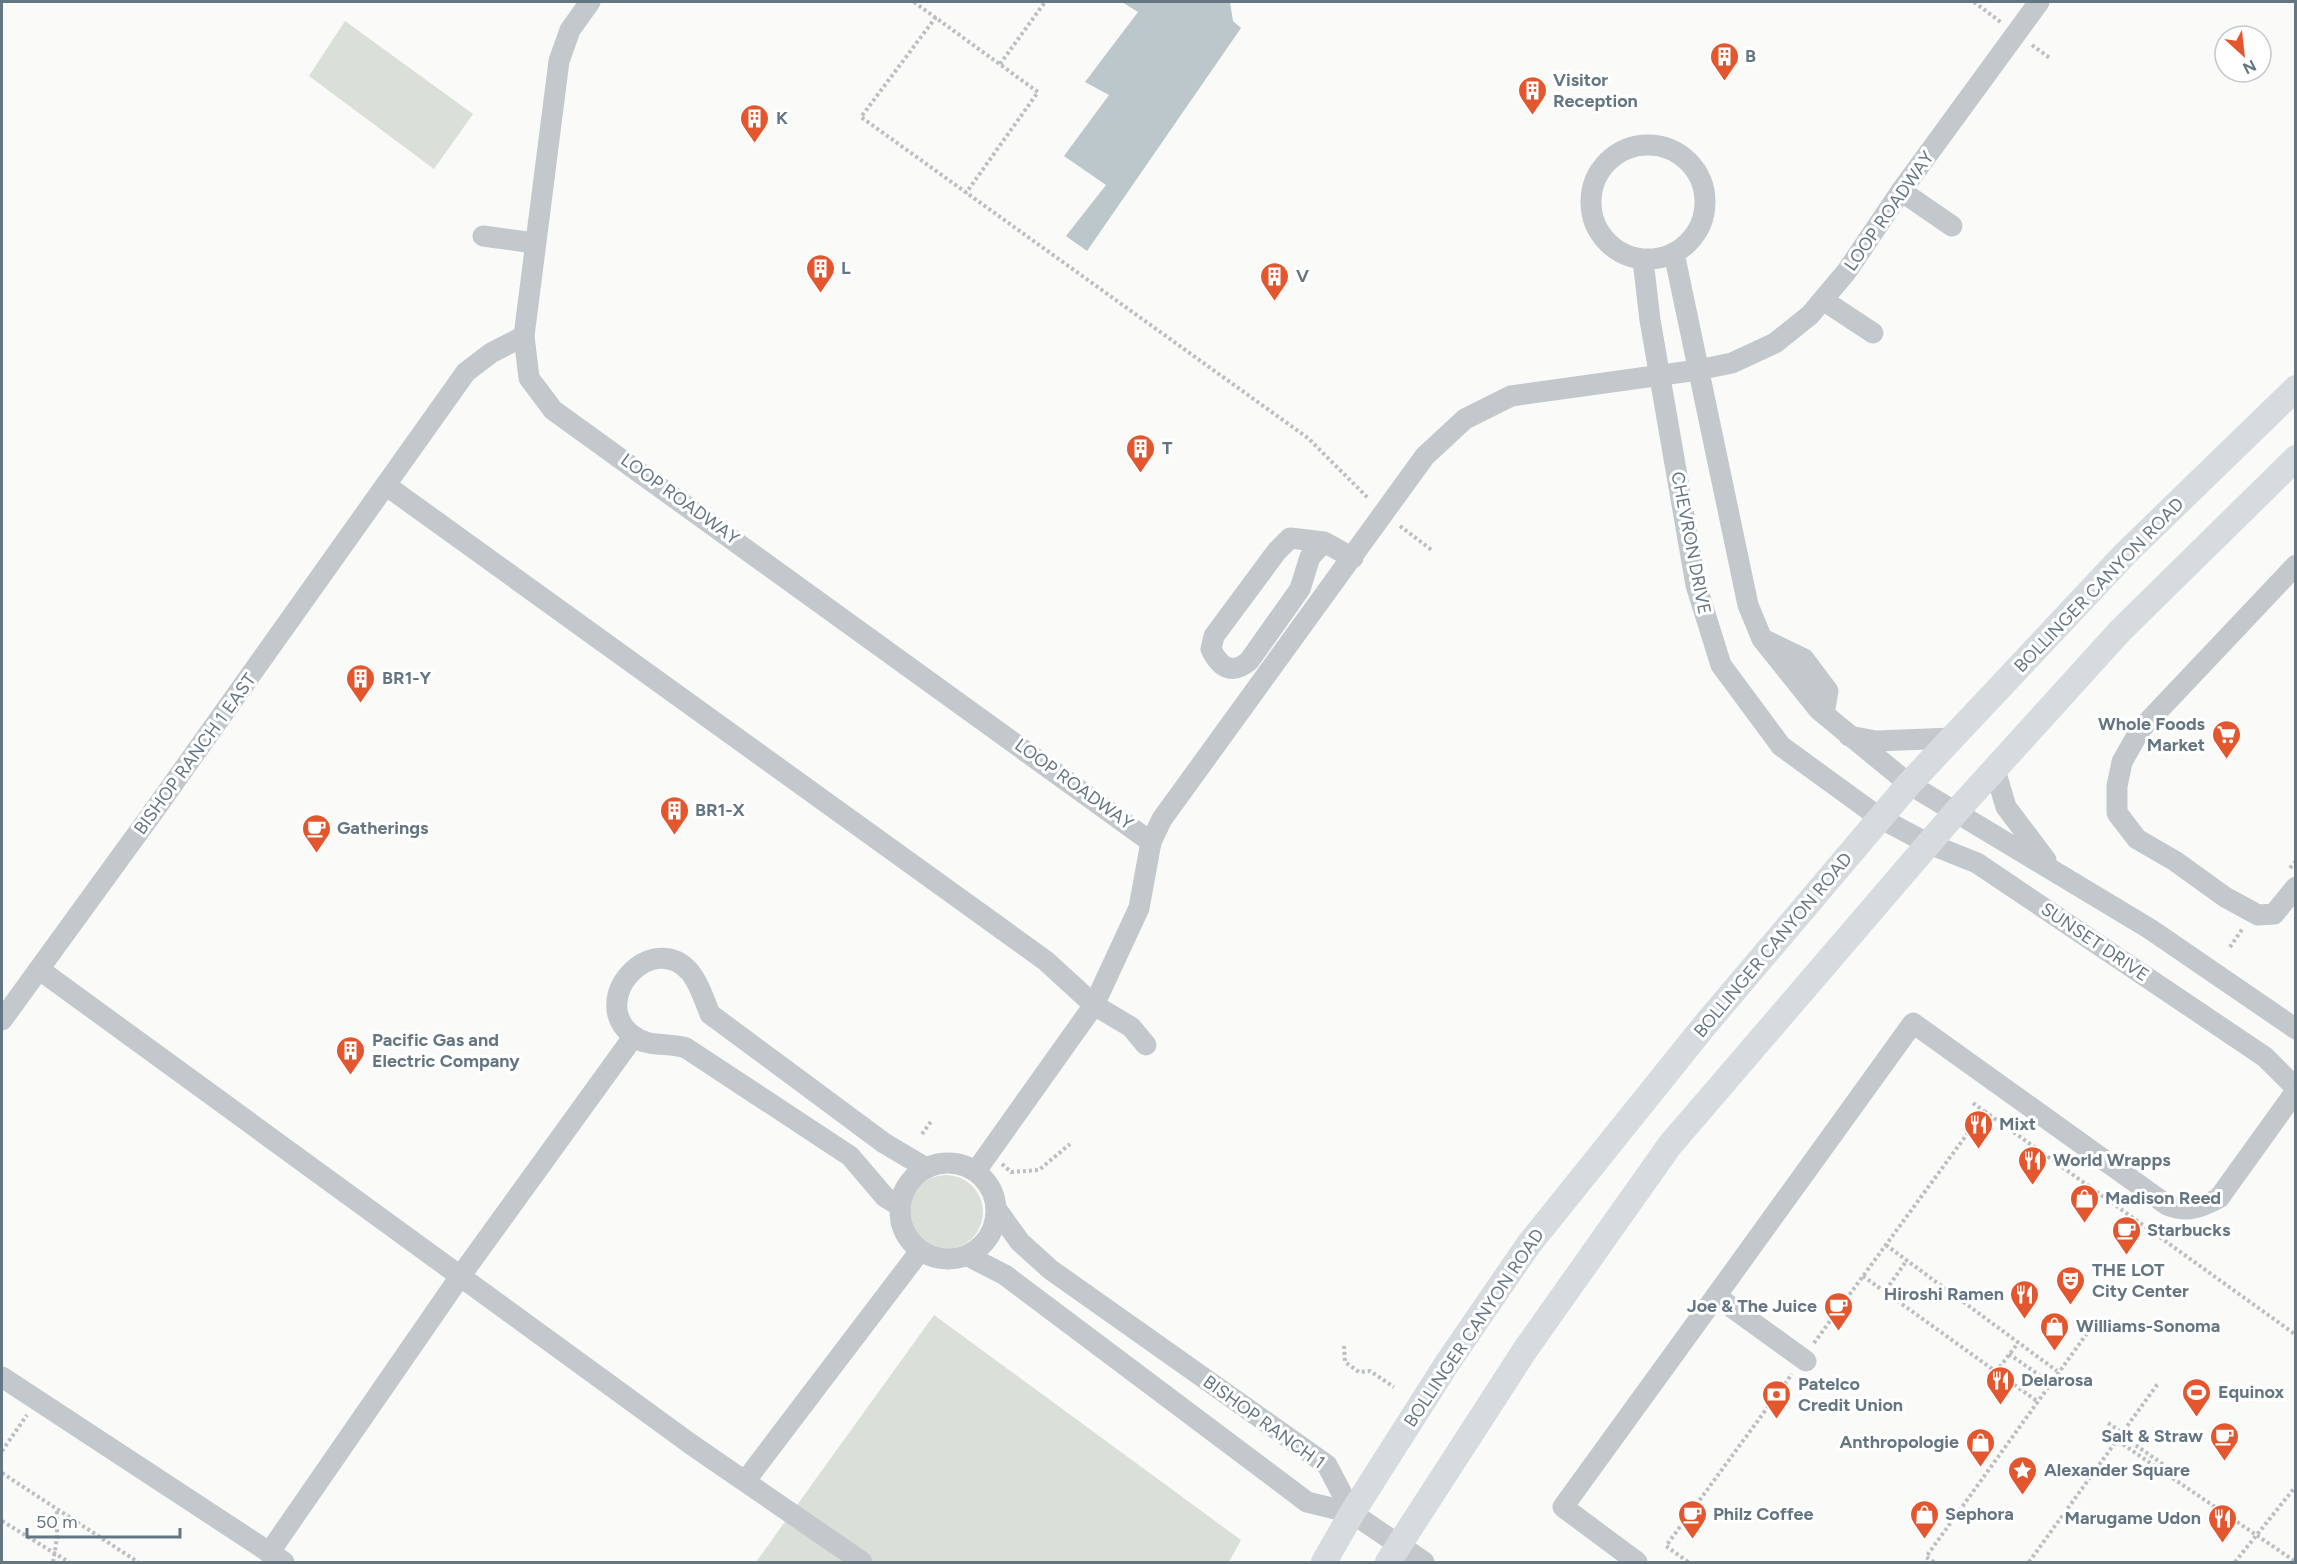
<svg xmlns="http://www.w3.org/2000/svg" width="2297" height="1564" font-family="Figtree,sans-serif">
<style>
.green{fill:#dadfd7}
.water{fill:#bbc7cb}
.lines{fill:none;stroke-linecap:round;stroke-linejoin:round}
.path{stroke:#bbbfc2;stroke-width:4;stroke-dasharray:3 3;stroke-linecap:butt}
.minor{stroke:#c3c8cc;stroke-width:21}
.major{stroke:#d6dbdf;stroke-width:26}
.labels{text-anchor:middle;stroke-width:6;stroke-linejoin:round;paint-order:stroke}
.poi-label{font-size:18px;font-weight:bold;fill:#657683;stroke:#fff;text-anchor:start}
.street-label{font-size:18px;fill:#657683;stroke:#fff}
</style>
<rect width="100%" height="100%" fill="#fafaf8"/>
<g class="green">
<path d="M345 21 473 114 434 169 309 76Z"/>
<circle cx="946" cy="1212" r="37"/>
<path d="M934 1315 1241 1540 1229 1562H756Z"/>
</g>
<path class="water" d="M1122 2H1230L1233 21 1241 28 1087 251 1066 236 1106 185 1064 156 1109 95 1085 82 1138 12Z"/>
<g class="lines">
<g class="path">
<path d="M914 2 1038 92 966 193"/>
<path d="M1974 2 2002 23"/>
<path d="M936 17 861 117 1308 438 1369 499"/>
<path d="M2032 45 2050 58"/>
<path d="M1000 64 1045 2"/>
<path d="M1400 526 1433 551"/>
<path d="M2290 868 2296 861"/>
<path d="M2230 947 2243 928"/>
<path d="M1973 1103 1984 1111"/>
<path d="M922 1134 932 1120"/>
<path d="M1002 1164 1011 1172 1039 1170 1070 1144"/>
<path d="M1886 1245 2057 1371"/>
<path d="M1863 1276 2037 1401"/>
<path d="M1886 1290 1907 1260"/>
<path d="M1814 1343 1984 1111 2296 1335"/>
<path d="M1344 1346 1345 1362 1359 1372 1370 1371 1394 1387"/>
<path d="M2009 1354 2049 1382"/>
<path d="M1996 1372 2018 1343"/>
<path d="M2108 1423 2123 1433"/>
<path d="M2121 1435 2167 1467 2163 1472"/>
<path d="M2118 1441 2296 1562"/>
<path d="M2 1451 27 1415"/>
<path d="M2 1473 138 1562"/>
<path d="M2 1521 69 1562"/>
<path d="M53 1562 57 1538V1510"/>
<path d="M1688 1562 1666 1546 1792 1374"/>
<path d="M1934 1562 1926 1557 2088 1332"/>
<path d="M2029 1562 2159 1382"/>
<path d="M2235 1562 2296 1486"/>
</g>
<g class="minor">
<path d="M590 2 570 30 559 61 524 336 529 378 553 410 1151 842"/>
<circle cx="1648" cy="202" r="57"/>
<path d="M1901 191 1952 226"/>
<path d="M483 236 534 243"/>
<path d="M1674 253 1748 605 1762 639 1819 710 1909 784 2150 929 2296 1029"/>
<path d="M1643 260 1650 320 1696 585 1721 665 1781 746 1880 818 1927 843 1977 863 2265 1057 2296 1088"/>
<path d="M1823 300 1873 333"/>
<path d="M387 486 1046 961 1094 1005 1131 1027 1146 1045"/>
<path d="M1324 542 1310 557 1300 589 1249 661C1232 675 1220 668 1211 649L1214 636 1277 551 1290 538 1324 542 1353 558"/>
<path d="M2296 565 2140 730 2122 762 2117 786V813L2137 839 2175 861 2225 897 2258 915 2274 914 2296 887"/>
<path d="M1767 641 1804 659 1828 691 1824 714"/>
<path d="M1849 736 1876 741 1953 738"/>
<path d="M1995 770 2006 807 2046 860"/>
<path d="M40 970 692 1445 862 1562"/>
<path d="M2 1020 151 815 466 372 491 353 524 336"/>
<circle cx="948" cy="1211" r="48"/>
<path d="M976 1171 1094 1005 1139 908 1151 842 1162 819 1425 456 1465 419 1511 396 1698 370 1732 363 1775 343 1810 315 1847 271 1901 191 2039 2"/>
<path d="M900 1206 885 1197 850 1156 686 1048C669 1042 649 1048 633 1036 586 1000 652 928 690 972 700 984 704 1000 710 1014L884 1143 926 1168"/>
<path d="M997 1210 1020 1242 1051 1270 1327 1465 1352 1513"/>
<path d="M968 1256 1005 1275 1307 1502 1352 1513 1424 1562"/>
<path d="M1806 1361 1716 1296 1913 1023 2167 1205C2187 1213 2200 1208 2219 1198L2296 1091"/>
<path d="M2 1377 284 1562"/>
<path d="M746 1480 920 1251"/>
<path d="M269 1553 459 1278 634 1036"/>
<path d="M1637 1562 1563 1507 1716 1296"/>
</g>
<g class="major">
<path d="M1324 1562 1352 1513 1448 1362 1529 1244 1705 1025 1909 784 2125 554 2296 388"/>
<path d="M1388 1562 1525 1350 1670 1145 1955 813 2120 631 2296 458"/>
</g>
</g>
<defs>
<symbol id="building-pin" viewBox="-11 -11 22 30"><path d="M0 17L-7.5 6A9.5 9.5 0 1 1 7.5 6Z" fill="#e4572e" stroke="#fff"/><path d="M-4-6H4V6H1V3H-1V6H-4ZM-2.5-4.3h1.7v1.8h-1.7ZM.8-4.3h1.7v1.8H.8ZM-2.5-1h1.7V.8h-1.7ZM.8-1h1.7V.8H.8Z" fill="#fff"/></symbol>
<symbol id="supermarket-pin" viewBox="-11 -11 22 30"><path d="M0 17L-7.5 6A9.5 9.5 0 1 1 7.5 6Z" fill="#e4572e" stroke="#fff"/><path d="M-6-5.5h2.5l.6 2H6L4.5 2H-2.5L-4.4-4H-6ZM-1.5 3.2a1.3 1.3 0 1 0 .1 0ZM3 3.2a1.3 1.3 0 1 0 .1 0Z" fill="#fff"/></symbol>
<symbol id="cafe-pin" viewBox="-11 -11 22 30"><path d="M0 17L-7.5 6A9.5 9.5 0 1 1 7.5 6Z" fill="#e4572e" stroke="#fff"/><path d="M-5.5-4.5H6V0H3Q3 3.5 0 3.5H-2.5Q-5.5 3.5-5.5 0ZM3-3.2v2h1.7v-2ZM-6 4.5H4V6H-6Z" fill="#fff"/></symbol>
<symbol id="restaurant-pin" viewBox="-11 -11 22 30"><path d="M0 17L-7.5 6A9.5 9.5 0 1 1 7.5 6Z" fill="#e4572e" stroke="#fff"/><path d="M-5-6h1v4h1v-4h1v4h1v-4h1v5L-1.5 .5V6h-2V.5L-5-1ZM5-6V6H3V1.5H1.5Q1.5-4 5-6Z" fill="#fff"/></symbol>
<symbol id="shop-pin" viewBox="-11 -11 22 30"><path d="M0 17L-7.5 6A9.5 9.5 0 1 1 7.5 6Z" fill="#e4572e" stroke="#fff"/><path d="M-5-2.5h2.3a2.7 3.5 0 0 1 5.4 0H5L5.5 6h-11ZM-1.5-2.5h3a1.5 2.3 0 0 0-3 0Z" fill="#fff"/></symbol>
<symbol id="theatre-pin" viewBox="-11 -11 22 30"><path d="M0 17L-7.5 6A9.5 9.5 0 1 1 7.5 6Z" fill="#e4572e" stroke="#fff"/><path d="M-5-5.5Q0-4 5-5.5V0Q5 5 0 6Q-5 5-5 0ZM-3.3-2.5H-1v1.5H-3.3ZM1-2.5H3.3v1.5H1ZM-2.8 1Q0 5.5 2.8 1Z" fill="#fff"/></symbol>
<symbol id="stadium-pin" viewBox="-11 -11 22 30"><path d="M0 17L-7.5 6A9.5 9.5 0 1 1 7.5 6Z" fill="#e4572e" stroke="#fff"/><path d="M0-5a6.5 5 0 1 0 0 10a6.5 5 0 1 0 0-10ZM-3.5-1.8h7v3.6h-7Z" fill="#fff"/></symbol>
<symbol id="bank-pin" viewBox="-11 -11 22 30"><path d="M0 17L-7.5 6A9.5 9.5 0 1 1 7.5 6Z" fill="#e4572e" stroke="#fff"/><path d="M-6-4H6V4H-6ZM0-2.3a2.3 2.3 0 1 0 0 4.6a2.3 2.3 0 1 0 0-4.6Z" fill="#fff"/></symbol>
<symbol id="sight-pin" viewBox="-11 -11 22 30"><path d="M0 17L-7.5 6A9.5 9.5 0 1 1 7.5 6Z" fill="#e4572e" stroke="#fff"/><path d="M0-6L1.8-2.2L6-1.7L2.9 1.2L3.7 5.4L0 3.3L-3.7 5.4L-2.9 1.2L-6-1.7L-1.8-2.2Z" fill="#fff"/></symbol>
</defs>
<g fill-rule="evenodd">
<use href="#building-pin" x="1708" y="40" width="33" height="45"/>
<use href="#building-pin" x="1516" y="74" width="33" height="45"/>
<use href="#building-pin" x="738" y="102" width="33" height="45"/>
<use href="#building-pin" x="804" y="252" width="33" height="45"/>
<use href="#building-pin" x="1258" y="260" width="33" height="45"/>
<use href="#building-pin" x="1124" y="432" width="33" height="45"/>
<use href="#building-pin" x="344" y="662" width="33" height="45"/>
<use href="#supermarket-pin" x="2210" y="718" width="33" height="45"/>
<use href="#building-pin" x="658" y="794" width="33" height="45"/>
<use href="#cafe-pin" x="300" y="812" width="33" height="45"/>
<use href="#building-pin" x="334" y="1034" width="33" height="45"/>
<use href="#restaurant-pin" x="1962" y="1108" width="33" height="45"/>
<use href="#restaurant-pin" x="2016" y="1144" width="33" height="45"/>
<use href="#shop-pin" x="2068" y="1182" width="33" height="45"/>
<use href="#cafe-pin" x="2110" y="1214" width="33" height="45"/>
<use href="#theatre-pin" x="2054" y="1264" width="33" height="45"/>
<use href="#restaurant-pin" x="2008" y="1278" width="33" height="45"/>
<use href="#cafe-pin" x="1822" y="1290" width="33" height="45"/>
<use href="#shop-pin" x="2038" y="1310" width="33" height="45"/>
<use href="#restaurant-pin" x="1984" y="1364" width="33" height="45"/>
<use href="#stadium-pin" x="2180" y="1376" width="33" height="45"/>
<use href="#bank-pin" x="1760" y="1378" width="33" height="45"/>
<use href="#cafe-pin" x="2208" y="1420" width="33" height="45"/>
<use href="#shop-pin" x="1964" y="1426" width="33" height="45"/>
<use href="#sight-pin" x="2006" y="1454" width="33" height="45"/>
<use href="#cafe-pin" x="1676" y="1498" width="33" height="45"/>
<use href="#shop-pin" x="1908" y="1498" width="33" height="45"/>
<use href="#restaurant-pin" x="2206" y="1502" width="33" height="45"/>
</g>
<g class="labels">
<g class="poi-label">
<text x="1745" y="62">B</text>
<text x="1553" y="86">Visitor<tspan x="1553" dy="21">Reception</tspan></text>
<text x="776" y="124">K</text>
<text x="841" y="274">L</text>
<text x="1296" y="282">V</text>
<text x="1162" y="454">T</text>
<text x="382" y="684">BR1-Y</text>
<text x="2205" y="730" text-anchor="end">Whole Foods<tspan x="2205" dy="21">Market</tspan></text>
<text x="695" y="816">BR1-X</text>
<text x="337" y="834">Gatherings</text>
<text x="372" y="1046">Pacific Gas and<tspan x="372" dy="21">Electric Company</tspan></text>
<text x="1999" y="1130">Mixt</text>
<text x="2053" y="1166">World Wrapps</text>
<text x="2105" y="1204">Madison Reed</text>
<text x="2147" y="1236">Starbucks</text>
<text x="2092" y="1276">THE LOT<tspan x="2092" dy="21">City Center</tspan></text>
<text x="2004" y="1300" text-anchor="end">Hiroshi Ramen</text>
<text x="1817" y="1312" text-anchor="end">Joe &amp; The Juice</text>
<text x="2076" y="1332">Williams-Sonoma</text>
<text x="2021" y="1386">Delarosa</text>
<text x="1798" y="1390">Patelco<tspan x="1798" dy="21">Credit Union</tspan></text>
<text x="2218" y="1398">Equinox</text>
<text x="2203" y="1442" text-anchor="end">Salt &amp; Straw</text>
<text x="1959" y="1448" text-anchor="end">Anthropologie</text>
<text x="2044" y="1476">Alexander Square</text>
<text x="1713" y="1520">Philz Coffee</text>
<text x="1945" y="1520">Sephora</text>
<text x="2201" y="1524" text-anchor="end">Marugame Udon</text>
</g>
<g class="street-label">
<text transform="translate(1889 211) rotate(-55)" y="6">LOOP ROADWAY</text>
<text transform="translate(680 499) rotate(36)" y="6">LOOP ROADWAY</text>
<text transform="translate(1691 543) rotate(79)" y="6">CHEVRON DRIVE</text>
<text transform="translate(2099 585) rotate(-46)" y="6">BOLLINGER CANYON ROAD</text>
<text transform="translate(195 754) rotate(-54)" y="6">BISHOP RANCH 1 EAST</text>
<text transform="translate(1074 784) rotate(36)" y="6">LOOP ROADWAY</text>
<text transform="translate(2095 942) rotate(34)" y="6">SUNSET DRIVE</text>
<text transform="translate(1773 945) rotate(-50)" y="6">BOLLINGER CANYON ROAD</text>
<text transform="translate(1474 1328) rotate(-56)" y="6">BOLLINGER CANYON ROAD</text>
<text transform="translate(1264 1422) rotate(36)" y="6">BISHOP RANCH 1</text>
</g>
</g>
<rect width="2297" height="1564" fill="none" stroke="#657683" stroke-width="6"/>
<g transform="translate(2243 54) rotate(153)"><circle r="28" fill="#ffffff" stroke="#c1c8cd" stroke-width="1.5"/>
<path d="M0-4.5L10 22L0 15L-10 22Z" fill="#e4572e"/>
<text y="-9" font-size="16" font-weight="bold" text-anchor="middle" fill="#657683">N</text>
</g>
<path d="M27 1528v9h153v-9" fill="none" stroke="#657683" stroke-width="3"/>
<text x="36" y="1528" font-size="18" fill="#657683" stroke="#ffffff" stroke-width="4.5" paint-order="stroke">50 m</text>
</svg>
